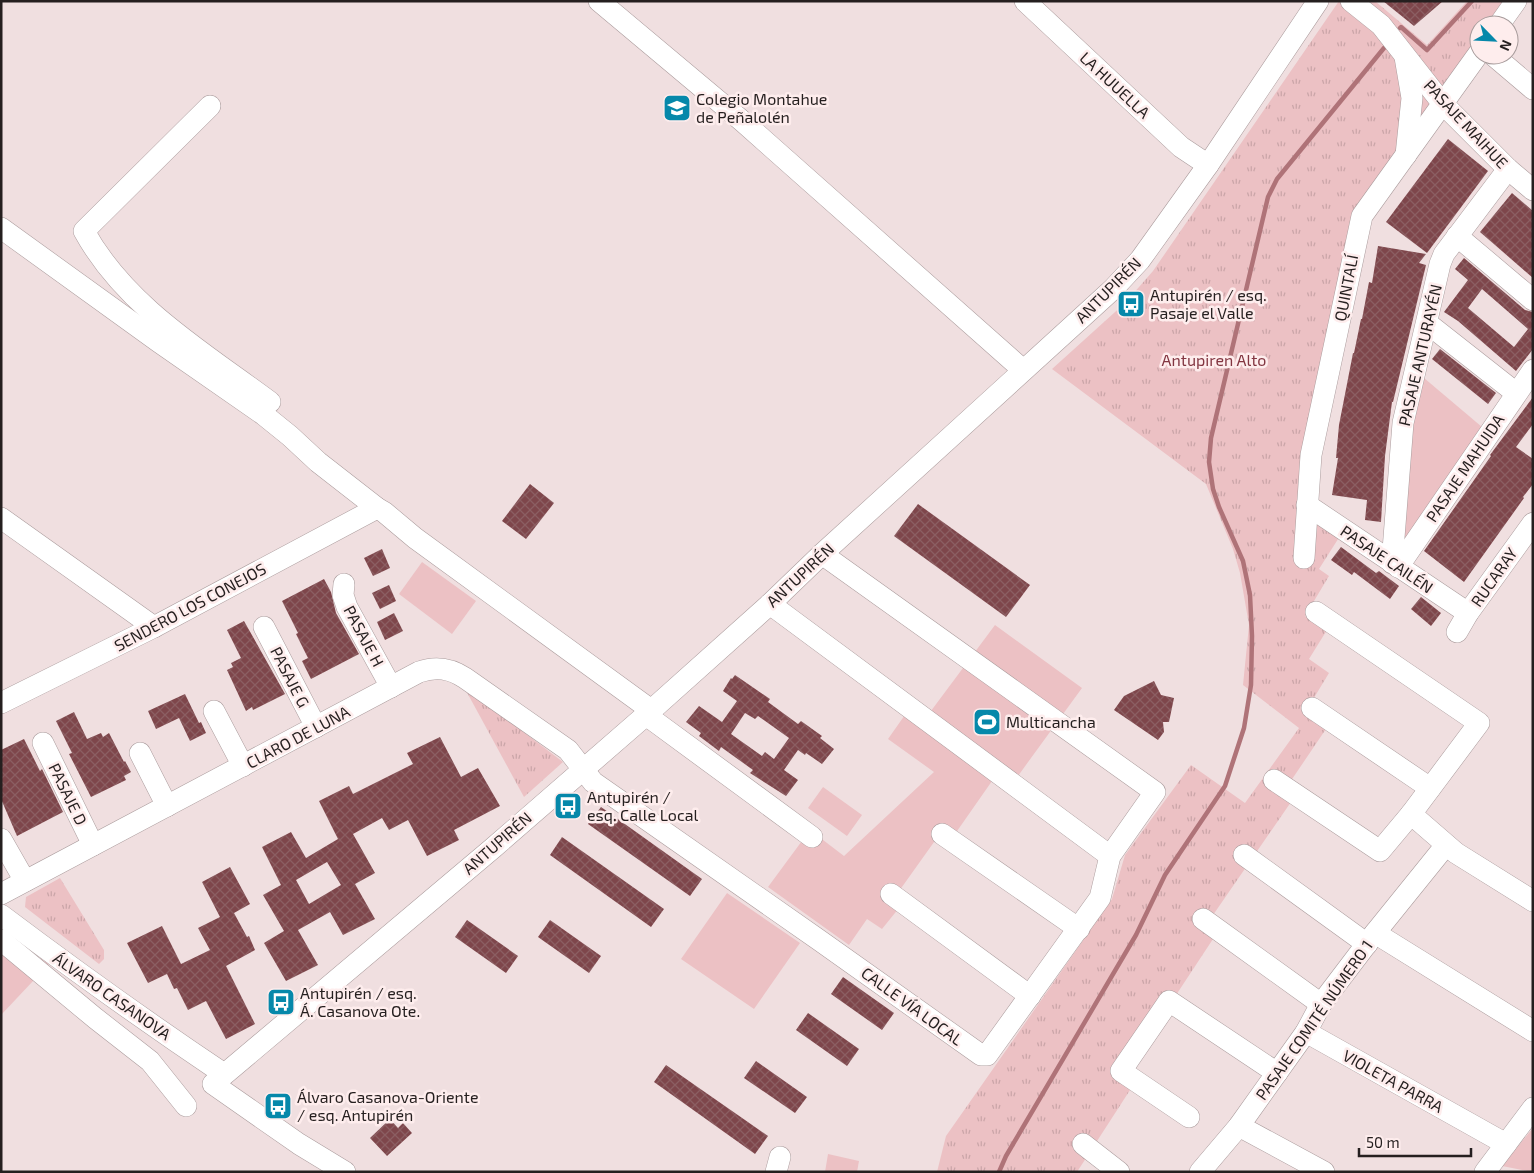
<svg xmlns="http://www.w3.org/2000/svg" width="1534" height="1173" font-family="'Exo 2',sans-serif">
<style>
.grass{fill:#ecc1c4}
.park{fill:url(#park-tufts)}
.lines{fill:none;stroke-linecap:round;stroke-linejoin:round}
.stream{stroke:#af7378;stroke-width:4.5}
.building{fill:url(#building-cross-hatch);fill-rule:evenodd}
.minor-casing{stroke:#ab9c9d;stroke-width:22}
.minor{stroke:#fff;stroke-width:21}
.labels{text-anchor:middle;stroke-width:5;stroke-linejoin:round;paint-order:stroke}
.street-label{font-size:16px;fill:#251f1f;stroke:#feeded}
.poi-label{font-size:16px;fill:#251f1f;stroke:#feeded;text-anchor:start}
.park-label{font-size:16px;fill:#833641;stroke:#feeded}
</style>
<defs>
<pattern id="park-tufts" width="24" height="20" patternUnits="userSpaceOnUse" patternTransform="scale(1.25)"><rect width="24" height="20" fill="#ecc1c4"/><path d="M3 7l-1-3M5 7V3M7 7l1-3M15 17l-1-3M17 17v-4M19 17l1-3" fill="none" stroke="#caa5a8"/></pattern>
<pattern id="building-cross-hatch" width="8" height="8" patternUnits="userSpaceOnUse" patternTransform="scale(1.25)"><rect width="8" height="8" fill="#7e464b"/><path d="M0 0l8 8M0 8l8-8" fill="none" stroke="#8b5e62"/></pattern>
</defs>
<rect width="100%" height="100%" fill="#f0dfe0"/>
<g class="grass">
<path d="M1424 378 1482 427 1401 552 1411 430Z"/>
<path d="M422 562 476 601 452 634 399 594Z"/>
<path d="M995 625 1082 688 1015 780 999 771 955 834 944 828 892 901 899 908 882 929 867 919 849 945 768 887 810 830 844 856 934 772 888 739 907 712 922 723Z"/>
<path d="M823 787 862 815 847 836 808 808Z"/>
<path d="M727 893 800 943 754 1009 681 959Z"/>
<path d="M1 934 49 964 1 1015Z"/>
<path d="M1533 1128V1172L1502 1166Z"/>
<path d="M828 1154 859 1161 857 1172H825Z"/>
</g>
<g class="park">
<path d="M1339 1H1375L1427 45 1467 1H1506L1489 25H1479V39L1360 205 1297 506 1340 536 1319 569 1329 576 1305 616 1327 630 1309 659 1329 673 1306 711 1328 726 1282 794 1291 802 1202 931 1213 939 1120 1080 1132 1087 1077 1172H937L946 1136 1112 899 1125 855 1191 765 1245 803 1299 728 1243 685 1249 625 1240 573 1233 549 1206 484 1052 369 1125 303 1153 271Z"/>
<path d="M464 687 563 762 524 797Z"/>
<path d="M60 878 104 950V959L99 964 25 907 26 897Z"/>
</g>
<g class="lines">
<g class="stream">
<path d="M1400 28 1401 27 1427 50 1472 1"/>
<path d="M999 1172 1006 1156 1136 935 1165 875 1225 786 1244 728 1251 685 1252 636 1250 595 1243 561 1219 507 1213 489 1209 462 1211 438 1268 197 1277 179 1384 48"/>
</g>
</g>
<g class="building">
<path d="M1383 1H1443L1414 26Z"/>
<path d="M1448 139 1488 171 1427 253 1386 222Z"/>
<path d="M1512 193 1533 211V278L1480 232Z"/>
<path d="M1378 246 1426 254 1419 263 1426 265 1393 402H1392L1385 456 1381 522 1365 520 1367 500 1332 495 1338 458H1336L1339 425 1353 353H1354L1361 319H1362L1369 282 1372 283Z"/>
<path d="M1464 258 1525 310 1533 312V349L1516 371 1458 321 1444 312 1468 280 1455 269ZM1482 289 1528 329 1514 347 1468 308Z"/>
<path d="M1440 349 1496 393 1488 404 1432 359Z"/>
<path d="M1533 397V424L1516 447 1533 459V484L1523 497 1524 498 1464 582 1424 551 1491 456 1490 455Z"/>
<path d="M530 484 554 503 526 539 502 521Z"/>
<path d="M918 504 1030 585 1006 617 894 536Z"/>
<path d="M1341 547 1376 573 1379 571 1399 586 1390 599 1354 572 1352 575 1331 560Z"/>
<path d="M382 549 390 568 373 576 364 558Z"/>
<path d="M324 579 331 592 336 613 359 654 311 679 302 661 308 658 296 634 298 633 282 601Z"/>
<path d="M389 585 396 601 380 609 372 593Z"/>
<path d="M1421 597 1441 613 1431 626 1411 609Z"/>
<path d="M394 613 403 631 385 640 377 622Z"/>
<path d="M244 621 285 694 253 710 252 707 246 711 227 670 233 667 231 663 241 658 227 630Z"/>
<path d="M735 675 770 699 768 702 798 724 801 721 822 736 820 738 834 749 822 764 806 753 805 755 798 750 784 770 798 780 786 796 750 773 753 770 721 747 719 751 699 736 701 733 686 722 699 706 722 722 737 701 723 691 731 678 732 679ZM745 713 755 719 758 716 789 738 774 759 765 752 762 756 731 734Z"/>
<path d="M1154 681 1161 695 1174 698 1169 722H1163L1164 732 1158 740 1114 710 1124 696Z"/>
<path d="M185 694 199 723 201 722 206 733 190 741 179 718 156 729 148 711Z"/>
<path d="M74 712 87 739 101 733 103 737 109 733 124 762 125 761 131 772 124 776 126 780 91 797 69 754 72 753 56 721Z"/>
<path d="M440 737 461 777 478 768 500 806 454 830 459 840 427 856 408 820 389 830 382 818 353 834 375 873 355 884 375 919 343 935 330 912 298 930 318 965 286 981 264 943 284 931 263 895 281 885 262 847 291 832 306 858 338 839 319 801 349 786 353 794 413 764 407 753ZM327 862 341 885 309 904 296 880Z"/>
<path d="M24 739 40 771 42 769 63 812 17 836 1 799V750Z"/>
<path d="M601 807 702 879 690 896 588 824Z"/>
<path d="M562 837 664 909 651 927 550 855Z"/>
<path d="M230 867 250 904 234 913 247 937 249 936 255 950 226 966 255 1024 226 1039 206 1001 188 1010 177 988 174 989 167 974 148 983 127 943 162 926 181 964 210 950 198 928 220 917 202 882Z"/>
<path d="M467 920 518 956 506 973 455 937Z"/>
<path d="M550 920 601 956 589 973 538 937Z"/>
<path d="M843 977 894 1013 882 1030 831 994Z"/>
<path d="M808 1013 859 1049 847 1066 796 1030Z"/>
<path d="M756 1061 807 1097 795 1113 744 1078Z"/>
<path d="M666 1065 768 1136 755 1154 654 1082Z"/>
<path d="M390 1119 398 1128 403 1123 412 1133 387 1156 370 1138Z"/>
</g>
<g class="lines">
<defs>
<g id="minor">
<path d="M599 1 741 120 1023 370"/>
<path d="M1025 1 1181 147 1208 165"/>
<path d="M1351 1 1381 25 1443 104 1508 169 1533 190"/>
<path d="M1499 25 1516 1"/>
<path d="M1493 55 1533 89"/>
<path d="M1405 57 1412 98 1406 155"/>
<path d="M210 106 84 231C125 306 203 352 270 402"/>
<path d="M1 228 159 342 264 415 290 436 318 462 377 508 384 512 415 538 651 710"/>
<path d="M1457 236 1533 300"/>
<path d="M1427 323 1516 393"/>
<path d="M1307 505 1468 613"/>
<path d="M1 518 154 627"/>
<path d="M1304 558 1311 455 1362 216 1479 53"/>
<path d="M1392 563 1403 423 1440 264 1444 254 1508 169"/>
<path d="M1398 567 1533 370"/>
<path d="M344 584 343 595 347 607 391 687"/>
<path d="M770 604 1110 856"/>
<path d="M264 627 316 727"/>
<path d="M1457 632 1468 613 1533 523"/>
<path d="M1 703 154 627 377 508"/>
<path d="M1312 708 1430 788"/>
<path d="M214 711 243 766"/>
<path d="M646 715 812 837"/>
<path d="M43 743 93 845"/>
<path d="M140 753 167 806"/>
<path d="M1274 780 1380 851 1411 814 1479 723 1316 612"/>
<path d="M1411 814 1456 853 1533 901"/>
<path d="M942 834 1079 929"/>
<path d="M1 839 25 881"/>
<path d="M1244 855 1367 944"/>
<path d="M1 894 419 672C436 666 450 668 465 678L568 750 593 782 819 940 981 1055H987L1100 898 1110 856 1155 792 822 554"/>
<path d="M891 894 1030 996"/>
<path d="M1 915C74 970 148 1023 224 1074"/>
<path d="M1203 919 1321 1004"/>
<path d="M1375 933 1533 1031"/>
<path d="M1 940 95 1018 150 1061 186 1106"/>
<path d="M1306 1032 1506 1144"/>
<path d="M1189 1117 1121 1071 1169 1001 1277 1073"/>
<path d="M1239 1126 1324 1172"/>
<path d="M1083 1144 1119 1172"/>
<path d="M345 1172 299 1144 213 1084 493 848 646 715 770 604 822 554 1113 289 1140 260 1208 165 1318 1"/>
<path d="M776 1172 780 1157"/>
<path d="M1200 1172 1239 1126 1306 1032 1321 1004 1375 933 1446 845"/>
<path d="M1485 1172 1533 1108"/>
</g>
</defs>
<use href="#minor" class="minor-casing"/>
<use href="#minor" class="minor"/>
</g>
<defs>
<symbol id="school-square" viewBox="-11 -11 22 22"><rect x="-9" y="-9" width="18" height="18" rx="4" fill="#0688aa" stroke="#feeded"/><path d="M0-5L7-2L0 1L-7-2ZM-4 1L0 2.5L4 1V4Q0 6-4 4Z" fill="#fff"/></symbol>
<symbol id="bus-square" viewBox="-11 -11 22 22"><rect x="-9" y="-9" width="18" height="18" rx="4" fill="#0688aa" stroke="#feeded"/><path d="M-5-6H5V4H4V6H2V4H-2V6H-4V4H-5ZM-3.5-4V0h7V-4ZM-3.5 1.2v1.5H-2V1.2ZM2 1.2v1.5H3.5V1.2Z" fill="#fff"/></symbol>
<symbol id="stadium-square" viewBox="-11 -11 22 22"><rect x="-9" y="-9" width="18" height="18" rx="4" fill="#0688aa" stroke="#feeded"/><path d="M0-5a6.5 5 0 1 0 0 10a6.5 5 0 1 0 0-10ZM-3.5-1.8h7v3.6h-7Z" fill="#fff"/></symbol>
</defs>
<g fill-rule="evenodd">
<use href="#school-square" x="661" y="92" width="32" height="32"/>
<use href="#bus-square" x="1115" y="288" width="32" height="32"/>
<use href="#stadium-square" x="971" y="706" width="32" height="32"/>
<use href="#bus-square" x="552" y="790" width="32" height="32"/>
<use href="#bus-square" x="265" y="986" width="32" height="32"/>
<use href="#bus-square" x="262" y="1090" width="32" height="32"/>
</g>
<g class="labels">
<g class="street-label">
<text transform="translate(1115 85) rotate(43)" y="6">LA HUUELLA</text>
<text transform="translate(1466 124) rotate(47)" y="6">PASAJE MAIHUE</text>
<text transform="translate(1346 288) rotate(-79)" y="6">QUINTALÍ</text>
<text transform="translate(1108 290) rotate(-45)" y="6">ANTUPIRÉN</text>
<text transform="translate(1420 355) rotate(-77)" y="6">PASAJE ANTURAYÉN</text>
<text transform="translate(1465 468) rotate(-56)" y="6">PASAJE MAHUIDA</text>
<text transform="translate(1387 559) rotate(34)" y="6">PASAJE CAILÉN</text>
<text transform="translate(800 575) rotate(-43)" y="6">ANTUPIRÉN</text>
<text transform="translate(1494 577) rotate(-55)" y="6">RUCARAY</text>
<text transform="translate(190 607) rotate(-28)" y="6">SENDERO LOS CONEJOS</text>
<text transform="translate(364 636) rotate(62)" y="6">PASAJE H</text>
<text transform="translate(290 677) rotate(63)" y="6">PASAJE G</text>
<text transform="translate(298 737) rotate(-28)" y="6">CLARO DE LUNA</text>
<text transform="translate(68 794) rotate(64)" y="6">PASAJE D</text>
<text transform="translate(497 843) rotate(-41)" y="6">ANTUPIRÉN</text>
<text transform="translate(112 996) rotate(35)" y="6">ÁLVARO CASANOVA</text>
<text transform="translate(912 1006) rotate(36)" y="6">CALLE VÍA LOCAL</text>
<text transform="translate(1314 1020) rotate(-55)" y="6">PASAJE COMITÉ NÚMERO 1</text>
<text transform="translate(1393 1081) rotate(29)" y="6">VIOLETA PARRA</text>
</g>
<g class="poi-label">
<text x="696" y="105">Colegio Montahue<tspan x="696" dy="18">de Peñalolén</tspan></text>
<text x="1150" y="301">Antupirén / esq.<tspan x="1150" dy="18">Pasaje el Valle</tspan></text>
<text x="1006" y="728">Multicancha</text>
<text x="587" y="803">Antupirén /<tspan x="587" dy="18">esq. Calle Local</tspan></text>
<text x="300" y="999">Antupirén / esq.<tspan x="300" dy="18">Á. Casanova Ote.</tspan></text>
<text x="297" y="1103">Álvaro Casanova-Oriente<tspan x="297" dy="18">/ esq. Antupirén</tspan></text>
</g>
<g class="park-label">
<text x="1214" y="366">Antupiren Alto</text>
</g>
</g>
<rect width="1534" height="1173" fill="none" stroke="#251f1f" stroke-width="5"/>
<g transform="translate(1494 40) rotate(114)"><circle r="24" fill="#feeded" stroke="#a79b9b"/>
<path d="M0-4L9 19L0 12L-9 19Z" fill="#0688aa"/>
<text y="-8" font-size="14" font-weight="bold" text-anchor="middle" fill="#251f1f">N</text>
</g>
<path d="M1359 1148v8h112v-8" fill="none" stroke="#251f1f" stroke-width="2.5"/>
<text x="1366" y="1148" font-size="15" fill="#251f1f" stroke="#feeded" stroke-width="4" paint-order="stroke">50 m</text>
</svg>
